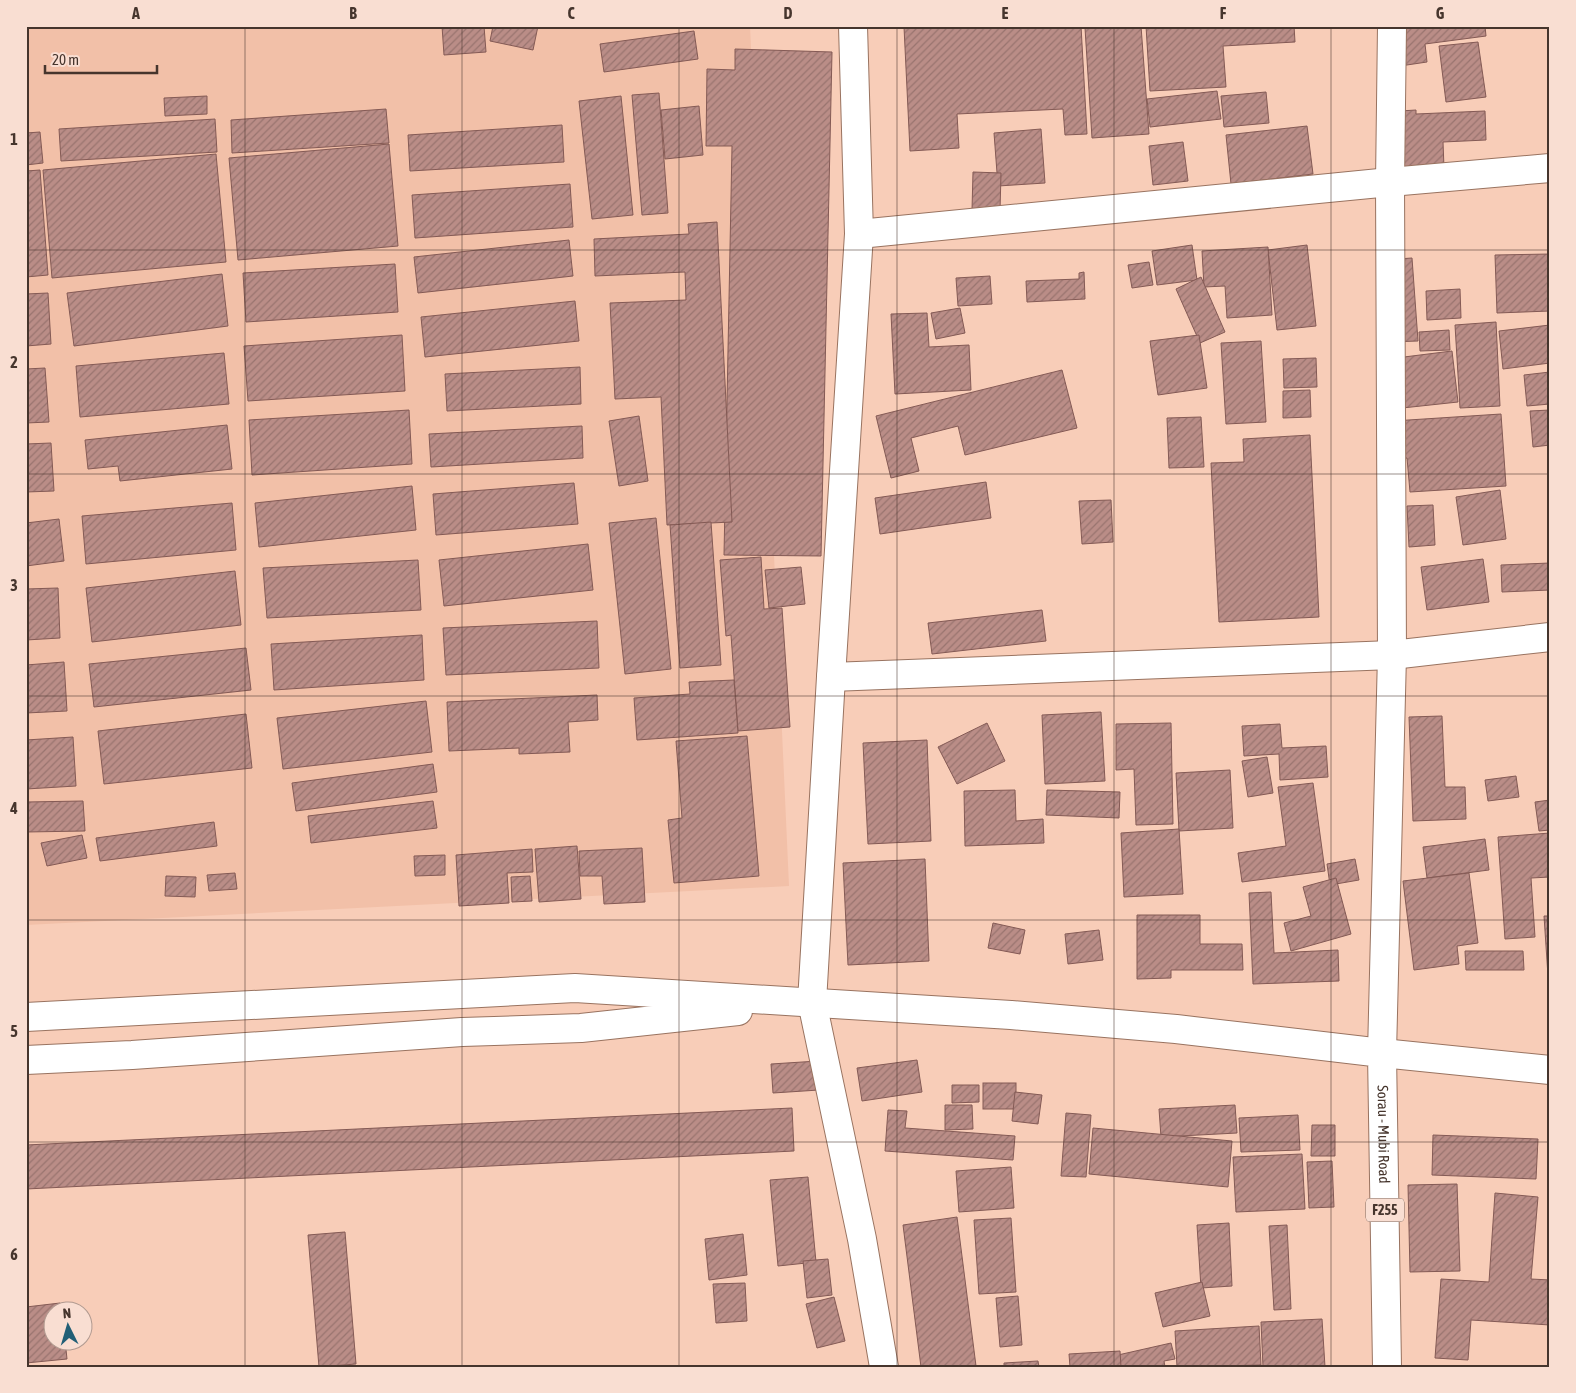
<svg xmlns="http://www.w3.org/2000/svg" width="1576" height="1393" font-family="'Asap Condensed',sans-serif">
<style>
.built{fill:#f2c0a8}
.building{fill:url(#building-hatch);stroke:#845a55}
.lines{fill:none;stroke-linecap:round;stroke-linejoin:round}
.street-casing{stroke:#997360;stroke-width:30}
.secondary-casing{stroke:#997360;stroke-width:30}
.primary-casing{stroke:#997360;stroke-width:30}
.street{stroke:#fff;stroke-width:28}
.secondary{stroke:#fff;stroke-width:28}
.primary{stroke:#fff;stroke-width:28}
.grid{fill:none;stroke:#46352d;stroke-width:1;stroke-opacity:0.55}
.labels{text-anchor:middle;stroke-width:4;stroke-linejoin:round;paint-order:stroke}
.shield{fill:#f9ded2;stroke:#7c685e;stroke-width:1}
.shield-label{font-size:14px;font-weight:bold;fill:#46352d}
.street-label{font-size:15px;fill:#46352d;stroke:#f9ded2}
.neatline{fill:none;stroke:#46352d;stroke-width:2}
.grid-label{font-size:16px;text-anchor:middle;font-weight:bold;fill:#46352d}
</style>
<defs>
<pattern id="building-hatch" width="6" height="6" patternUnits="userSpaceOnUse" patternTransform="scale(1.25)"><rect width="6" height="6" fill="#ba8d87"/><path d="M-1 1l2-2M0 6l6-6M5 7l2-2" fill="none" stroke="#99746f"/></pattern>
</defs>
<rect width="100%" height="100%" fill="#f8cdb8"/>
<path class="built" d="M26 26H750L789 886 26 925Z"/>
<g class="building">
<path d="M442 26H484L486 52 444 55Z"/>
<path d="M493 26H538L533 50 490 41Z"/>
<path d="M1081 26 1087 134 1065 135 1063 109 957 114 959 148 910 151 904 27Z"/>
<path d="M1106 26H1141L1149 134 1092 138 1085 28Z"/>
<path d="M1146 26H1294L1295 42 1223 46 1226 87 1150 91Z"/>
<path d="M1395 26H1485L1486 36 1425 44 1427 62 1400 66Z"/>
<path d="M694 31 698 59 604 72 600 44Z"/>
<path d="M1478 42 1486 97 1446 102 1439 46Z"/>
<path d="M735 49 832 52 821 556 724 555 732 146H706L707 69 735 70Z"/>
<path d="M1217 91 1221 119 1150 127 1147 99Z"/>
<path d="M1266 92 1269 123 1224 127 1221 96Z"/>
<path d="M659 93 668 213 642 215 632 95Z"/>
<path d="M207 96V114L165 116 164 98Z"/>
<path d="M621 96 633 215 592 219 579 101Z"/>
<path d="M699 106 703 155 665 159 661 110Z"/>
<path d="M386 109 389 143 232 153 231 120Z"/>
<path d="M1416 110V114L1485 111 1486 140 1443 142 1444 168 1387 170 1384 112Z"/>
<path d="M215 119 217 152 61 161 59 129Z"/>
<path d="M562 125 564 162 410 171 408 135Z"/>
<path d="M1307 126 1313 174 1231 184 1226 135Z"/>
<path d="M1041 129 1045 183 998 186 994 133Z"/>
<path d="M40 132 43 163 26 165V133Z"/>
<path d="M1183 142 1188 181 1153 185 1149 146Z"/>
<path d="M389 144 398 246 238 260 229 158Z"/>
<path d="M216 154 226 262 52 278 43 170Z"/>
<path d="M40 170 48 275 26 277V171Z"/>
<path d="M973 172 1001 173 1000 211 972 210Z"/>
<path d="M570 184 573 227 415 238 412 195Z"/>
<path d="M717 222 732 522 667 525 661 397 615 399 610 303 686 300 685 272 595 276 594 239 689 234 688 224Z"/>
<path d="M569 240 573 276 418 293 414 257Z"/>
<path d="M1192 245 1197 280 1157 285 1152 251Z"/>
<path d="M1307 245 1316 326 1277 330 1268 250Z"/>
<path d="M1268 247 1272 315 1227 318 1225 286 1204 287 1202 251Z"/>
<path d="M1550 254V311L1497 313 1495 255Z"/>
<path d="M1412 258 1418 341 1388 342 1383 260Z"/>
<path d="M1149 262 1153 285 1132 288 1128 265Z"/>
<path d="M395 264 398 312 246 322 243 273Z"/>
<path d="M1084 272 1085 299 1027 302 1026 281 1079 279V273Z"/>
<path d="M222 274 228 326 74 346 67 293Z"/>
<path d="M990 276 992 304 958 306 956 278Z"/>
<path d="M1201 277 1225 332 1200 343 1176 289Z"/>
<path d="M1460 289 1461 318 1427 320 1426 291Z"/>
<path d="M48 293 51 344 26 346V294Z"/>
<path d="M575 301 579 341 425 357 421 317Z"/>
<path d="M960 308 965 333 936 339 931 313Z"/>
<path d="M927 313 929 347 969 345 971 390 895 394 891 314Z"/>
<path d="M1496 322 1500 406 1460 408 1455 325Z"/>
<path d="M1550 325V363L1503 369 1499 331Z"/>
<path d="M1449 330 1450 350 1420 351 1419 332Z"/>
<path d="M402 335 405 391 248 401 244 346Z"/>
<path d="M1199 335 1207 388 1158 395 1150 341Z"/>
<path d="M1261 341 1266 422 1226 424 1221 343Z"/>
<path d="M1452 351 1458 402 1393 409 1388 359Z"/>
<path d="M224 353 229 404 80 417 76 366Z"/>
<path d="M1316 358 1317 387 1284 388 1283 359Z"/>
<path d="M580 367 581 404 447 411 445 374Z"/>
<path d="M45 368 49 422 26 423V369Z"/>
<path d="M1062 370 1077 428 965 455 958 426 911 438 919 471 891 478 876 416Z"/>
<path d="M1550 372V404L1527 406 1524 375Z"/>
<path d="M1310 390 1311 417 1283 418V391Z"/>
<path d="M409 410 412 464 252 475 249 420Z"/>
<path d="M1550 410V445L1533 447 1530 411Z"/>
<path d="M1501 414 1506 486 1410 492 1407 458 1396 459 1393 421Z"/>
<path d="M639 416 648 481 619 486 609 421Z"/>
<path d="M1201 417 1204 467 1169 468 1167 418Z"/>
<path d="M227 425 232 469 120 481 118 466 88 469 85 440Z"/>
<path d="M582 426 583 458 431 467 429 434Z"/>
<path d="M1310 435 1319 617 1219 622 1211 463 1244 462 1243 439Z"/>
<path d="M51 443 54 491 26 492V444Z"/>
<path d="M986 482 991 518 880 534 875 498Z"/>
<path d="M574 483 578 524 436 535 433 494Z"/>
<path d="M412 486 416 530 259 547 255 503Z"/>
<path d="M1500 490 1506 539 1463 545 1456 497Z"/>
<path d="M1111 500 1113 542 1082 544 1079 501Z"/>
<path d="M232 503 236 550 86 564 82 516Z"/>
<path d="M1433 505 1435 545 1409 547 1407 506Z"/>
<path d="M656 518 671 669 625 674 609 523Z"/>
<path d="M59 519 64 561 26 566V523Z"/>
<path d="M711 522 721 665 680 668 670 525Z"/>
<path d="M588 544 593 590 444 606 439 560Z"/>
<path d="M761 557 764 609 782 608 790 727 738 731 731 635 726 636 720 560Z"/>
<path d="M1483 559 1489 602 1427 610 1421 567Z"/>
<path d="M418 560 421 610 267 618 263 568Z"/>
<path d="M1550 563V590L1502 592 1501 565Z"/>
<path d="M801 567 805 604 769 608 765 570Z"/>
<path d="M235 571 241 625 92 642 86 588Z"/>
<path d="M58 588 60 638 26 640V589Z"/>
<path d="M1042 610 1046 641 932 654 928 623Z"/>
<path d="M597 621 599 668 446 675 443 628Z"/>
<path d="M422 635 424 680 274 690 271 644Z"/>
<path d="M246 648 251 690 94 707 89 664Z"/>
<path d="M64 662 67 711 26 713V665Z"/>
<path d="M734 680 738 733 637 740 634 698 690 694 689 682Z"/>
<path d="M597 695 598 720 568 722 570 752 519 754V748L449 751 447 702Z"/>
<path d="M426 701 432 752 283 769 277 718Z"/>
<path d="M1101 712 1105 781 1045 784 1042 715Z"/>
<path d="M246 714 252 768 104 784 98 731Z"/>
<path d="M1442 716 1445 787H1465L1466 819 1413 821 1409 717Z"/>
<path d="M987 723 1005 761 957 784 938 747Z"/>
<path d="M1171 723 1173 824 1136 825 1134 769 1116 770V724Z"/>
<path d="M1280 724 1282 748 1326 746 1328 777 1280 780 1279 754 1244 756 1242 726Z"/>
<path d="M747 736 759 876 674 883 668 820 682 818 676 741Z"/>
<path d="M73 737 76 786 26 789V740Z"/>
<path d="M927 740 931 841 868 844 863 743Z"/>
<path d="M1267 757 1273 793 1248 797 1242 761Z"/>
<path d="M433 764 437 792 296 811 292 783Z"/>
<path d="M1230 770 1233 828 1179 831 1176 773Z"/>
<path d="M1516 776 1519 797 1488 801 1485 780Z"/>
<path d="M1313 783 1325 871 1242 882 1238 853 1286 846 1278 787Z"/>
<path d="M1015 790 1016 821 1043 819 1044 843 965 846 964 791Z"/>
<path d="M1047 790 1120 792 1119 818 1046 815Z"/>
<path d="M1550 800V830L1539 831 1535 802Z"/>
<path d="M83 801 85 831 26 832V802Z"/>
<path d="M433 801 437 828 311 843 308 816Z"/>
<path d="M214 822 217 846 100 861 96 838Z"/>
<path d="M1179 829 1183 894 1124 897 1121 833Z"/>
<path d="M1550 833V877L1531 878 1535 937 1505 939 1498 837Z"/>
<path d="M82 835 87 858 47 866 41 843Z"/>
<path d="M1485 839 1489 870 1427 878 1423 847Z"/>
<path d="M577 846 581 899 539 902 535 849Z"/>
<path d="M642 848 645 902 604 904 602 876H580L579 851Z"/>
<path d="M532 849 533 872 507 873 509 903 459 906 456 855Z"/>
<path d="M445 855V875L415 876 414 856Z"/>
<path d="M925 859 929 961 848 965 843 863Z"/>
<path d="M1355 859 1359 880 1330 885 1327 864Z"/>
<path d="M235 873 237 889 209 891 207 875Z"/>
<path d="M1469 873 1478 943 1457 946 1459 964 1414 970 1403 881Z"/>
<path d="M166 876 196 877 195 897 165 896Z"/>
<path d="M530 876 532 901 512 902 511 877Z"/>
<path d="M1336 878 1351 934 1291 951 1284 923 1311 916 1303 887Z"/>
<path d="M1271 892 1274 953 1338 950 1339 981 1253 984 1249 893Z"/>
<path d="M1137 915H1200V944H1242L1243 970H1171V978L1137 979Z"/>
<path d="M1544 916H1550V976H1548Z"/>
<path d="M993 923 1025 930 1020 954 988 948Z"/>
<path d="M1099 930 1103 960 1068 964 1065 934Z"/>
<path d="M1465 951H1523L1524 970H1466Z"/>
<path d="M917 1060 922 1092 862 1101 857 1068Z"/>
<path d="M818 1061 819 1090 773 1093 771 1064Z"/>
<rect x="983" y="1083" width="33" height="26"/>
<path d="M952 1085H979V1102L952 1103Z"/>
<path d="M1015 1092 1042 1095 1038 1124 1012 1121Z"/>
<path d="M945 1105H972L973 1129 945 1130Z"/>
<path d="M1235 1105 1237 1133 1161 1137 1159 1109Z"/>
<path d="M792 1108 794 1151 26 1189V1145Z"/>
<path d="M888 1110 907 1111 905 1128 1015 1136 1013 1160 885 1151Z"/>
<path d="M1066 1113 1091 1115 1086 1177 1061 1176Z"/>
<path d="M1298 1115 1300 1150 1241 1152 1239 1118Z"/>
<path d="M1312 1125H1335V1156H1311Z"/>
<path d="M1093 1128 1232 1141 1228 1187 1089 1174Z"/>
<path d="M1433 1135 1538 1139 1536 1179 1432 1175Z"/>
<path d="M1302 1154 1305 1209 1236 1212 1233 1157Z"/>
<path d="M1332 1161 1334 1207 1309 1208 1307 1162Z"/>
<path d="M1011 1167 1014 1208 959 1212 956 1171Z"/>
<path d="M808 1177 816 1262 778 1266 770 1180Z"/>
<path d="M1457 1184 1460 1271 1410 1272 1408 1185Z"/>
<path d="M1495 1193 1538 1197 1531 1279 1550 1280V1325L1471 1320 1468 1360 1435 1358 1441 1279 1489 1282Z"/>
<path d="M957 1217 976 1366 921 1367 903 1225Z"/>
<path d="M1011 1218 1016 1292 979 1294 974 1220Z"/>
<path d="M1229 1223 1232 1286 1201 1288 1197 1225Z"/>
<path d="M1287 1225 1291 1309 1274 1310 1269 1226Z"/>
<path d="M345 1232 356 1364 319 1367 308 1235Z"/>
<path d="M743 1234 747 1275 709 1280 705 1239Z"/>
<path d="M828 1259 832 1295 807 1298 803 1261Z"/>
<path d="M1202 1282 1210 1316 1163 1327 1155 1293Z"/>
<path d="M745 1283 747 1321 716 1323 713 1284Z"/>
<path d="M1018 1296 1022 1345 1000 1347 996 1298Z"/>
<path d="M834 1297 845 1341 817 1348 806 1304Z"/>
<path d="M60 1303 61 1310H52V1340H65L67 1359 26 1363V1307Z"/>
<path d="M1322 1319 1325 1367H1263L1261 1322Z"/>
<path d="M1259 1326 1261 1365 1177 1367 1175 1331Z"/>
<path d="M1171 1343 1175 1359 1164 1361 1165 1367H1121L1118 1355Z"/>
<path d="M1120 1351 1121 1367H1070L1069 1354Z"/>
<path d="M1038 1361 1039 1367H1004V1363Z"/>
</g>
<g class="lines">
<defs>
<g id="street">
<path d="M853 26 859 234 831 677 812 1002 862 1239 884 1367"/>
<path d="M859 234 1390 182 1550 168"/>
<path d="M831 677 1392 655 1550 637"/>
<path d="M1382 1053 1392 655 1390 182 1392 26"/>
</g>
<path id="secondary" d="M1382 1053 1550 1070"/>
<g id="primary">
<path id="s1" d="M26 1017 575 988 1011 1015 1176 1029 1382 1053 1387 1367"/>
<path d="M26 1060 132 1055 462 1032 581 1028 738 1011"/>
</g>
</defs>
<use href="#street" class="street-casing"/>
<use href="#secondary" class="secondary-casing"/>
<use href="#primary" class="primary-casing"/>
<use href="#street" class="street"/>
<use href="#secondary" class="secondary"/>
<use href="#primary" class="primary"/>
</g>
<path class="grid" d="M245 26V1367M462 26V1367M679 26V1367M897 26V1367M1114 26V1367M1331 26V1367M26 250H1550M26 474H1550M26 696H1550M26 920H1550M26 1142H1550"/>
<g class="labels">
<rect class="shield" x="1366" y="1198.5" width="38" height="23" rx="4"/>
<g class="shield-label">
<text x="1385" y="1215">F255</text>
</g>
<g class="street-label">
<text dy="5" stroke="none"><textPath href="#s1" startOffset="1441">Sorau - Mubi Road</textPath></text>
</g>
</g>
<rect width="1576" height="1393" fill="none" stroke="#f9ded2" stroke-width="55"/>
<g transform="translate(68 1326) rotate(355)"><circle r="24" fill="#f9ded2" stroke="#b19a90"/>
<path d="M0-4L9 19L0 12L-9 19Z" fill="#225f76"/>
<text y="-8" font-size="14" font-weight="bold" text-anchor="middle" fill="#46352d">N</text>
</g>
<path d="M45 65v8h112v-8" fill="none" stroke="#46352d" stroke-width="2.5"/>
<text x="52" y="65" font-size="15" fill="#46352d" stroke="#f9ded2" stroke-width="4" paint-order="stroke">20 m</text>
<rect x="28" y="28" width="1520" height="1338" class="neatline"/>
<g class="grid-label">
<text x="136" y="19">A</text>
<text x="353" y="19">B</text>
<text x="571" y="19">C</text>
<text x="788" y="19">D</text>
<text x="1005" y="19">E</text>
<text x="1223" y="19">F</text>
<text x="1440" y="19">G</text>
<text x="14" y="145">1</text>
<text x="14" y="368">2</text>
<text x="14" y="591">3</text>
<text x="14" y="814">4</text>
<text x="14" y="1037">5</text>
<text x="14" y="1260">6</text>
</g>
</svg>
